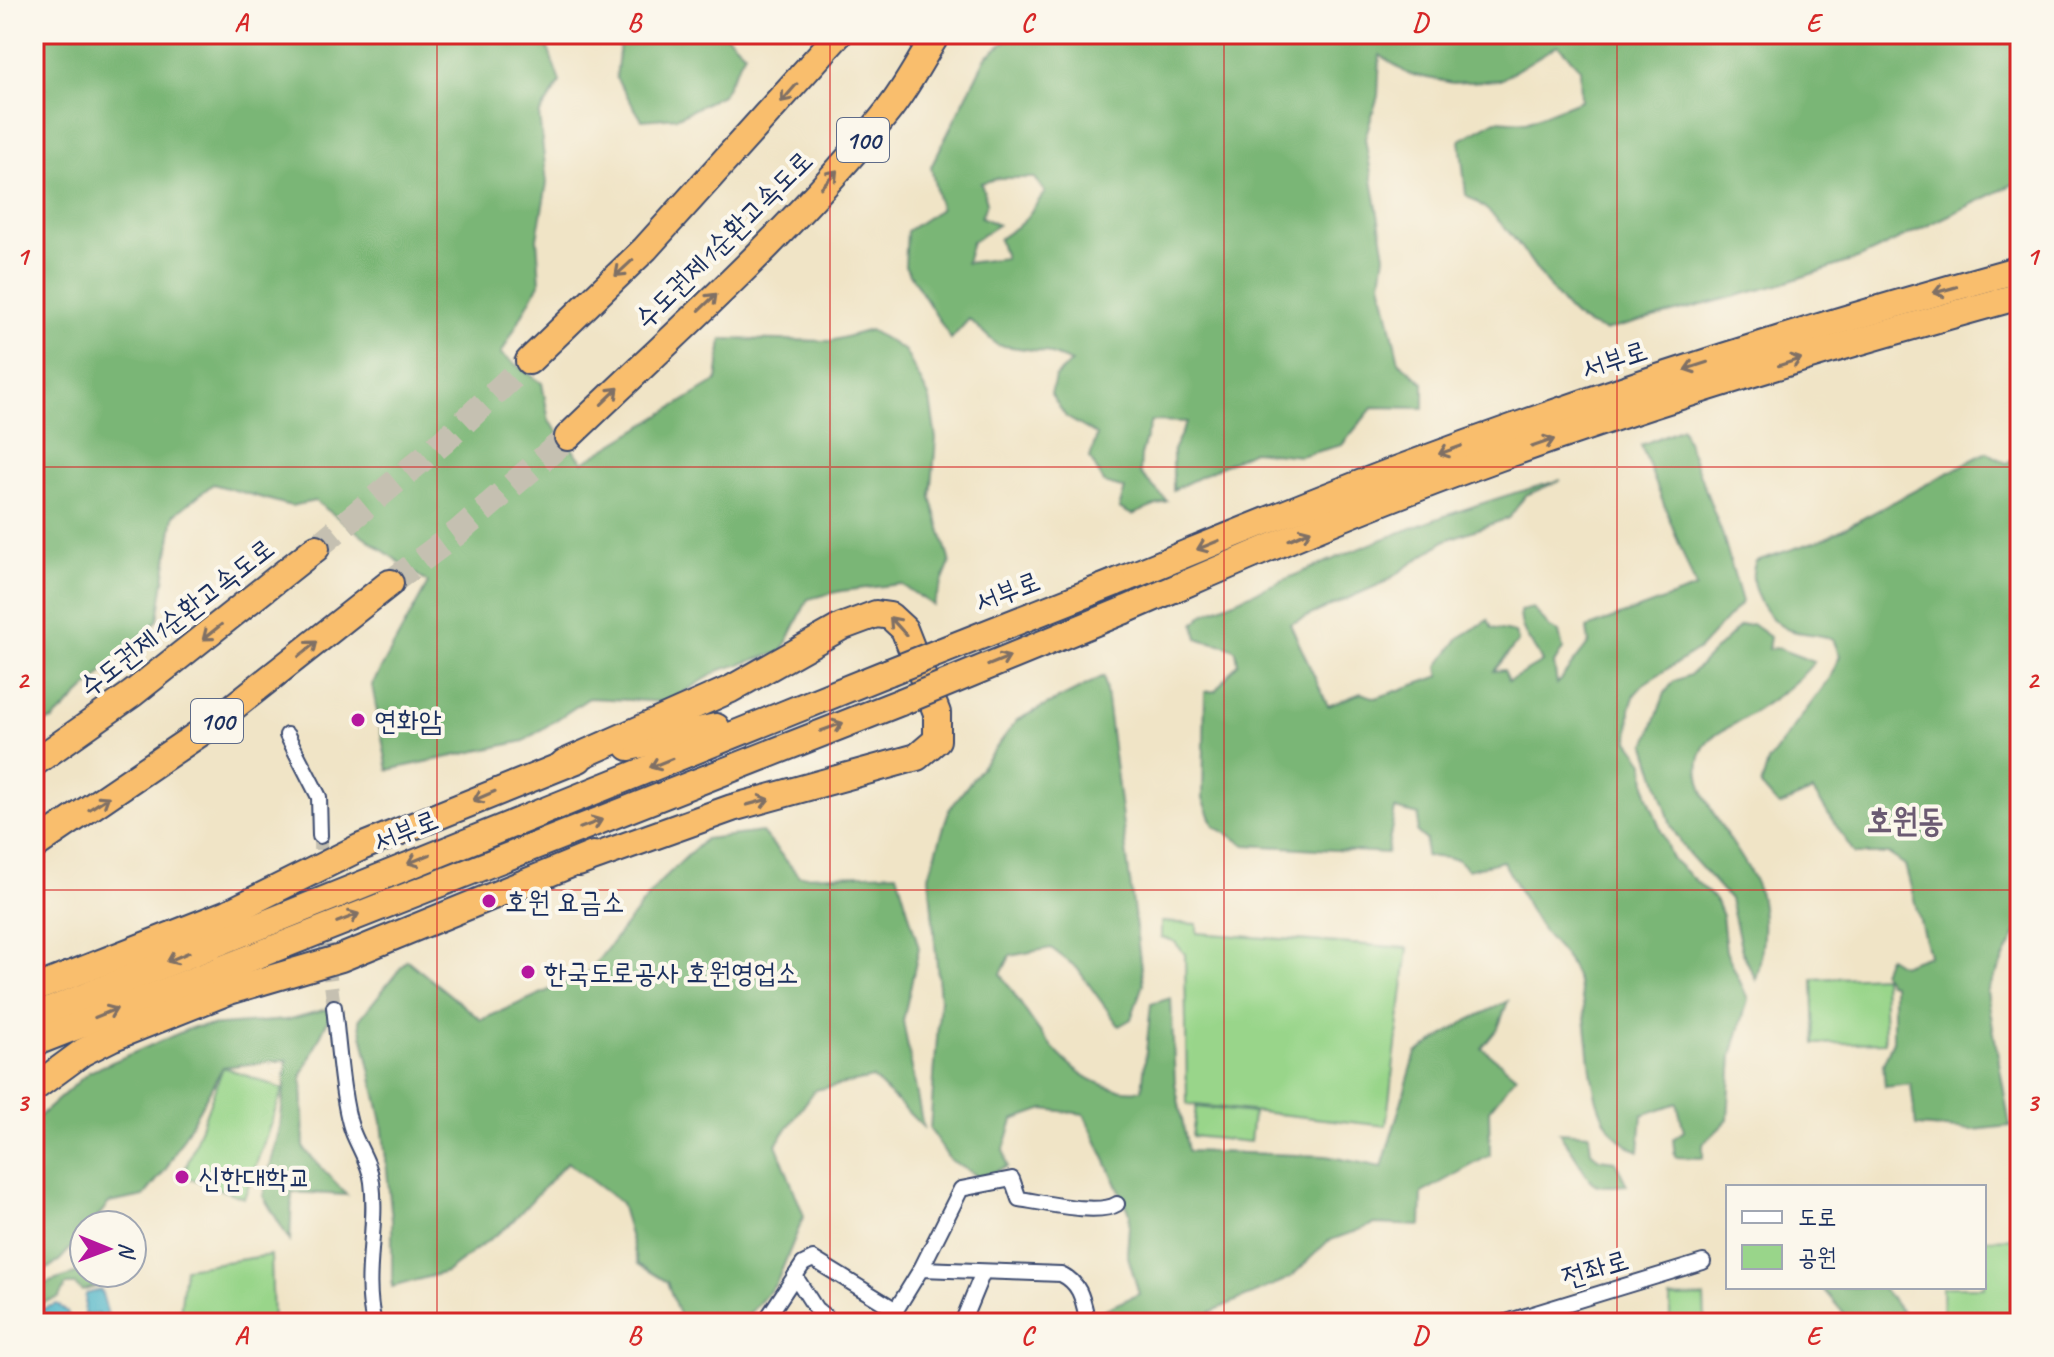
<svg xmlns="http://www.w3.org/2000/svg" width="2054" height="1357" font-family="Caveat,'Poor Story',sans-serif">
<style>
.green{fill:#99d58a;stroke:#5a8274;stroke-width:2}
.forest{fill:#7ab676;stroke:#4a726a;stroke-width:2;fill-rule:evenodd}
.water{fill:#48b2c6;stroke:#327092;stroke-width:2}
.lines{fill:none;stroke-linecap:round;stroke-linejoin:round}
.street-tunnel{stroke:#c5c0b1;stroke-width:14;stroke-dasharray:14 7;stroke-linecap:butt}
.highway-tunnel{stroke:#c5c0b1;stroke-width:26;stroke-dasharray:26 13;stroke-linecap:butt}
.street-casing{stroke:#3b4a6e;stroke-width:18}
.highway-casing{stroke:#3b4a6e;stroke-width:30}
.street{stroke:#fff;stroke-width:14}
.highway{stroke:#f9be6d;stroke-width:26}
.highway-bridge-casing{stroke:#3b4a6e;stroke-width:30;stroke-linecap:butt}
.highway-bridge{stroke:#f9be6d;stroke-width:26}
.oneway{stroke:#7f6f65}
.grid{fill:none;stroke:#d62828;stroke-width:2;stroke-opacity:0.55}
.poi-dot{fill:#b5179e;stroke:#fbf7ec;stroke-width:3}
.labels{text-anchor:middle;stroke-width:8;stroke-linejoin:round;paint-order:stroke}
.shield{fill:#fbf7ec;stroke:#5e6b89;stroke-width:2}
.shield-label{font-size:26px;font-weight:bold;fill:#1b2f5e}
.street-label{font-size:28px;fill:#1b2f5e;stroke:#fbf7ec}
.poi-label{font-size:28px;fill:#1b2f5e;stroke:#fbf7ec;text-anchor:start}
.quarter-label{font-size:32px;font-weight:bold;fill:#6b5a72;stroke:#fbf7ec}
.neatline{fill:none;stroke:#d62828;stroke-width:3}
.grid-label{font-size:26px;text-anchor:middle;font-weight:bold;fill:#d62828}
</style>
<rect width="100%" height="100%" fill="#fbf7ec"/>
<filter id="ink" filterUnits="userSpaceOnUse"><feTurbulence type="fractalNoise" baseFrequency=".0125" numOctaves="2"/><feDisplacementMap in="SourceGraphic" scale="16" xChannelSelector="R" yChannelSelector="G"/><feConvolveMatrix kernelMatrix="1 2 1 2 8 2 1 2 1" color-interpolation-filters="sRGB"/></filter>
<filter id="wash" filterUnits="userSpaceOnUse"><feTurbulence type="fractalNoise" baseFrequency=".006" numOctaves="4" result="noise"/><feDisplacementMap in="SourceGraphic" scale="32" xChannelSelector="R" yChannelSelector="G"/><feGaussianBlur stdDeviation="1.8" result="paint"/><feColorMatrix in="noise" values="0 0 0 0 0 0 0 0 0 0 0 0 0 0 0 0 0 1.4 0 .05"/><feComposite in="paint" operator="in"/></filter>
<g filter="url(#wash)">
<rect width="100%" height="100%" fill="#f0e4c6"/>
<g class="green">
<path d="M1161 922 1197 924V933L1408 948 1386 1126 1187 1104 1185 954 1174 941 1161 937Z"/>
<path d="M1883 976 1885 1042 1815 1044 1813 979Z"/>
<path d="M223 1067 283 1089 244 1198 183 1176Z"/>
<path d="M1196 1107 1253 1113 1250 1142 1192 1136Z"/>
<path d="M2020 1238V1323H1943L1942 1287H1984V1239Z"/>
<path d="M271 1255 273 1323H179L185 1268Z"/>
<path d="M1704 1297 1705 1323H1670V1298Z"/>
</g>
<g class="forest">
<path d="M34 34H543L560 82 539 115 547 183 537 238 540 282 501 354 542 383 549 421 583 462 717 381 722 339 831 341 870 330 905 351 930 399 936 439 931 497 950 563 933 605 900 584 841 591 808 599 782 652 720 670 668 702 589 698 524 741 388 770 372 685 428 583 315 501 291 506 213 484 174 515 158 620 53 720 34 724Z"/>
<path d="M621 34H725L745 53 722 95 678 117 642 120 616 78Z"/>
<path d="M1015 34H2020V181L1860 258 1778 285 1604 331C1594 326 1579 322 1571 313 1533 274 1516 224 1466 195L1460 140 1496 120 1526 122 1581 100 1580 68 1558 45 1500 80 1453 83 1408 74 1380 55 1378 96 1365 138 1385 255 1381 282 1399 362 1424 383V408L1373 407 1342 445 1300 456 1253 451 1173 490V450L1187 422 1151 421 1141 455 1140 473 1167 501 1132 515 1119 508 1125 489 1104 483 1090 458 1097 435 1066 417 1051 394 1055 377 1072 362 1046 352 997 345 969 319 951 339 905 266 907 231 940 209 931 167 986 57ZM1000 178H1035L1045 192 1023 222 999 239 1005 258 966 263 972 242 998 225 981 217 987 202 981 183Z"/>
<path d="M1682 428 1723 536 1742 602 1699 649 1645 683 1635 694 1630 709 1629 742 1644 762 1647 794 1672 859 1715 899 1722 916 1726 951 1748 999 1732 1056 1728 1120 1703 1144V1158L1675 1157 1673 1139 1684 1131 1677 1103 1642 1115 1639 1151C1571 1125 1601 1017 1570 964 1562 950 1548 939 1539 925 1526 905 1515 882 1503 861L1468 870 1457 859 1425 856 1426 840 1417 832 1419 815 1395 809 1387 853 1246 845 1214 826 1203 798 1205 692 1215 691 1238 663 1236 651C1224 641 1211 645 1198 638L1194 624 1204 614C1320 564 1438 512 1561 480L1526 495 1509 518 1446 540 1385 582 1290 624 1328 706 1361 693 1376 698 1440 676 1438 666 1459 638 1488 620 1492 628 1515 633 1518 641 1494 671 1504 670 1509 681 1542 662C1533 640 1521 639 1520 611L1533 608 1550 628 1559 632 1563 649 1554 664 1557 684 1589 643 1587 628 1696 588 1641 445Z"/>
<path d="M1987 452 2006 463 2020 457V926L1987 992 2010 1126 1973 1130 1916 1126 1911 1084 1885 1087 1883 1064 1893 1041V984L1888 983 1882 972 1888 957 1901 965 1929 955 1905 865 1889 854H1855L1813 791 1779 806 1761 786 1768 762 1830 678 1840 656 1833 639C1819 633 1804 635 1789 630 1766 621 1745 585 1756 561L1826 538Z"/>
<path d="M1752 624 1770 637 1768 649 1777 648 1814 662C1795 686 1769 702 1743 719 1729 728 1713 733 1704 747 1678 792 1749 851 1760 895 1766 923 1763 953 1756 980L1742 951 1730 899 1688 853 1672 828 1646 745 1665 693 1674 681 1690 675 1740 626Z"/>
<path d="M1104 676 1143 984 1131 1019 1119 1026 1077 968 1051 948 1010 956 1001 974C1035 1024 1072 1097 1142 1090L1151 1004 1171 998 1175 1083 1188 1151 1326 1156 1382 1167 1416 1053 1467 1021 1508 1001 1498 1028 1482 1048 1516 1076 1489 1110 1490 1155 1422 1193 1421 1226 1375 1224 1328 1241 1290 1278 1210 1312 1216 1323H1106L1101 1311 1139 1294 1127 1253 1130 1213 1084 1114 1044 1109 1013 1120 1004 1149 1007 1167 979 1177 949 1159 930 1129 940 999 929 876 949 810 1017 720Z"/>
<path d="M762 832 799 876 897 873 919 948 903 1021 923 1127 873 1078 815 1090 776 1144 804 1216 776 1284 741 1323H682L667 1282 638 1264 621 1203 567 1162 509 1225 446 1272 392 1287V1220L382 1122 359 1020 407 960 481 1020 588 973 659 883 705 839Z"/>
<path d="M334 1007 302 1075 304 1149 347 1195 292 1192 290 1241 263 1196 280 1127 287 1060 223 1067 166 1169 144 1196 109 1203 91 1225H84V1233L60 1260 34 1278V1121L89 1072 193 1027 287 1020Z"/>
<path d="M1559 1132 1589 1134 1591 1151 1599 1159 1615 1161 1627 1185C1590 1187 1594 1188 1577 1159 1572 1149 1564 1141 1559 1132Z"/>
<path d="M84 1271 105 1273 108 1283 82 1291 75 1285H66L58 1298 34 1305V1287Z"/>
<path d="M1821 1287H1882L1911 1323H1852Z"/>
</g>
<g class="water">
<path d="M101 1290 108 1315 99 1318 98 1314H84L86 1294Z"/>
<path d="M57 1304 68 1313 70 1320 46 1323 42 1309Z"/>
</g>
</g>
<g filter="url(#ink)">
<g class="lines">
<g class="street-tunnel">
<path d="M320 836 321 904"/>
<path d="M323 924 334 1007"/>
</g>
<g class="highway-tunnel">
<path d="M316 548 443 442 529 361"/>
<path d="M390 583 457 533 568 437"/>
</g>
<defs>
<g id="street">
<path d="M287 735 319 797 320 836"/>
<path d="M334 1007C338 1040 342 1102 352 1130 358 1147 370 1163 372 1182 378 1230 362 1275 374 1323"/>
<path d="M921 1269 961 1189 1012 1179 1019 1199C1042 1202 1098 1216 1117 1204"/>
<path d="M795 1276 816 1309 833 1323"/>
<path d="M764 1323 803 1264 813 1259 896 1310"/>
<path d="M888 1323 921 1269 1061 1274C1082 1284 1083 1302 1088 1323"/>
<path d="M962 1323 983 1272"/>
<path d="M1503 1323 1703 1262"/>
</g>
<g id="highway">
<path d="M529 361 645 249 839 34"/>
<path d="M568 437C677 332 794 230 888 111 907 87 921 59 937 34"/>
<path d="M1114 583C1208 545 1301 506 1396 470 1601 393 1809 327 2020 269"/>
<path d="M1125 610C1218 570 1310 529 1404 493 1605 415 1813 353 2020 296"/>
<path d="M629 747 716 727"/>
<path d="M34 763 132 694 316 548"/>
<path d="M564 763 731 689 841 627 876 614 890 616 904 629 937 713V740L917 757 732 808 578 863"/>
<path d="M34 846 203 731 390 583"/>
<path d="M34 989 228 913 361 847 579 759"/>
<path d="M34 1017 889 672"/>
<path d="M34 1043 901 702"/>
<path d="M34 1088 83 1052 111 1038 229 991 341 958 593 855"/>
</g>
</defs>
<use href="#street" class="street-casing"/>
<use href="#highway" class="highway-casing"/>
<use href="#street" class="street"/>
<use href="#highway" class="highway"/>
<defs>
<g id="highway-bridge">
<path d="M889 672 1114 583"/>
<path d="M901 702 1125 610"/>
</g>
</defs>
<use href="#highway-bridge" class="highway-bridge-casing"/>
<use href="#highway-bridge" class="highway-bridge"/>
</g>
<defs><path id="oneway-shaft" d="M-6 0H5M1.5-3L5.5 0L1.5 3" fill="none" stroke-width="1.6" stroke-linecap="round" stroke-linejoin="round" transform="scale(2)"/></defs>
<g class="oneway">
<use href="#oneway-shaft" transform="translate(789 93) rotate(131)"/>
<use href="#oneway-shaft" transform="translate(829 179) rotate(-47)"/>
<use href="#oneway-shaft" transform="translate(624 268) rotate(137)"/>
<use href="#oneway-shaft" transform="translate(1945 290) rotate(165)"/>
<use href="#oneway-shaft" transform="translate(708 302) rotate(-44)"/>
<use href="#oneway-shaft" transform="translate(1790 362) rotate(-18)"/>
<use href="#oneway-shaft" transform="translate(1696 366) rotate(162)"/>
<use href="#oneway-shaft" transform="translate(610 396) rotate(-44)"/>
<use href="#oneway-shaft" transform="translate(1543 443) rotate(-19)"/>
<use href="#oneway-shaft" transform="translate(1450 450) rotate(160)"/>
<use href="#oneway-shaft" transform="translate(1300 535) rotate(-23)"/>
<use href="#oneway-shaft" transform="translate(1208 545) rotate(158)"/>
<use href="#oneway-shaft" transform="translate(898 626) rotate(-132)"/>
<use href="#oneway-shaft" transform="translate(212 632) rotate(141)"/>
<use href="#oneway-shaft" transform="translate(308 649) rotate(-39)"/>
<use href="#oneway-shaft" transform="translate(999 661) rotate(-22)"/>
<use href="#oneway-shaft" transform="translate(832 727) rotate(-20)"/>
<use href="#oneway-shaft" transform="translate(661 763) rotate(158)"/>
<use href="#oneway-shaft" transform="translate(484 796) rotate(157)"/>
<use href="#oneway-shaft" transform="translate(758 802) rotate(-15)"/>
<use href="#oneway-shaft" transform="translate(99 803) rotate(-33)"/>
<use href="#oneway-shaft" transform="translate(591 824) rotate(-21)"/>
<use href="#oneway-shaft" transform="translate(419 859) rotate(158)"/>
<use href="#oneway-shaft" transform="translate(348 918) rotate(-21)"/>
<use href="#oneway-shaft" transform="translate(178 957) rotate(157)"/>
<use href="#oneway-shaft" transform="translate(106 1013) rotate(-22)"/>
</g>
</g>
<path class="grid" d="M437 34V1323M830 34V1323M1224 34V1323M1617 34V1323M34 467H2020M34 890H2020"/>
<g class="poi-dot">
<circle cx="358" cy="720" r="8"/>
<circle cx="489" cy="901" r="8"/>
<circle cx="528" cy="972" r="8"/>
<circle cx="182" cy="1177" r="8"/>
</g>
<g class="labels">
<g class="shield">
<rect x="837" y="118" width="52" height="44" rx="6"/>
<rect x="191" y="699" width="52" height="44" rx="6"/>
</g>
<g class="shield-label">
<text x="863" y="149">100</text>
<text x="217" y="730">100</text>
</g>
<g class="street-label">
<text transform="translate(723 239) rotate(-45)" y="10">수도권제1순환고속도로</text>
<text transform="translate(1614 359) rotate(-18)" y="10">서부로</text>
<text transform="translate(1007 591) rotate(-21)" y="10">서부로</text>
<text transform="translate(176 617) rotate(-38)" y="10">수도권제1순환고속도로</text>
<text transform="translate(405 830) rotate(-22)" y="10">서부로</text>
<text transform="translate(1595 1268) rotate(-17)" y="10">전좌로</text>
</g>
<g class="poi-label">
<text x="374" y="730">연화암</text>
<text x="505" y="911">호원 요금소</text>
<text x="544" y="982">한국도로공사 호원영업소</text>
<text x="198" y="1187">신한대학교</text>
</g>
<g class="quarter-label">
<text x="1905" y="831">호원동</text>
</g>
</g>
<rect width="2054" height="1357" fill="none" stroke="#fbf7ec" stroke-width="88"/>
<rect x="1726" y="1185" width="260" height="104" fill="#fbf7ec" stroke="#a1a7b3" stroke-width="2"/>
<rect x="1742" y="1211" width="40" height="12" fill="#ffffff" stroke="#a1a7b3" stroke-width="2"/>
<text x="1798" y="1225" font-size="24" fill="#1b2f5e">도로</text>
<rect x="1742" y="1245" width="40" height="24" fill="#99d58a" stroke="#a1a7b3" stroke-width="2"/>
<text x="1798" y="1265" font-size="24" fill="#1b2f5e">공원</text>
<g transform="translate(108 1249) rotate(91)"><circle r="38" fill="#fbf7ec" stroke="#a1a7b3" stroke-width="2"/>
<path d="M0-6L14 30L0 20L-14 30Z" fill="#b5179e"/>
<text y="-12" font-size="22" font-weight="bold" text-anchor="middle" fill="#1b2f5e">N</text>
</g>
<rect x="44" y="44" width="1966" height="1269" class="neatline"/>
<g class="grid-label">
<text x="241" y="31">A</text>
<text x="634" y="31">B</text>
<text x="1027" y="31">C</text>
<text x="1420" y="31">D</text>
<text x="1813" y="31">E</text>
<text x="22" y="265">1</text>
<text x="2032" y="265">1</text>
<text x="22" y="688">2</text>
<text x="2032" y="688">2</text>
<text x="22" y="1111">3</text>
<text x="2032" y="1111">3</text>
<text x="241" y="1344">A</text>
<text x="634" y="1344">B</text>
<text x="1027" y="1344">C</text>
<text x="1420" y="1344">D</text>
<text x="1813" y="1344">E</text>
</g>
</svg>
